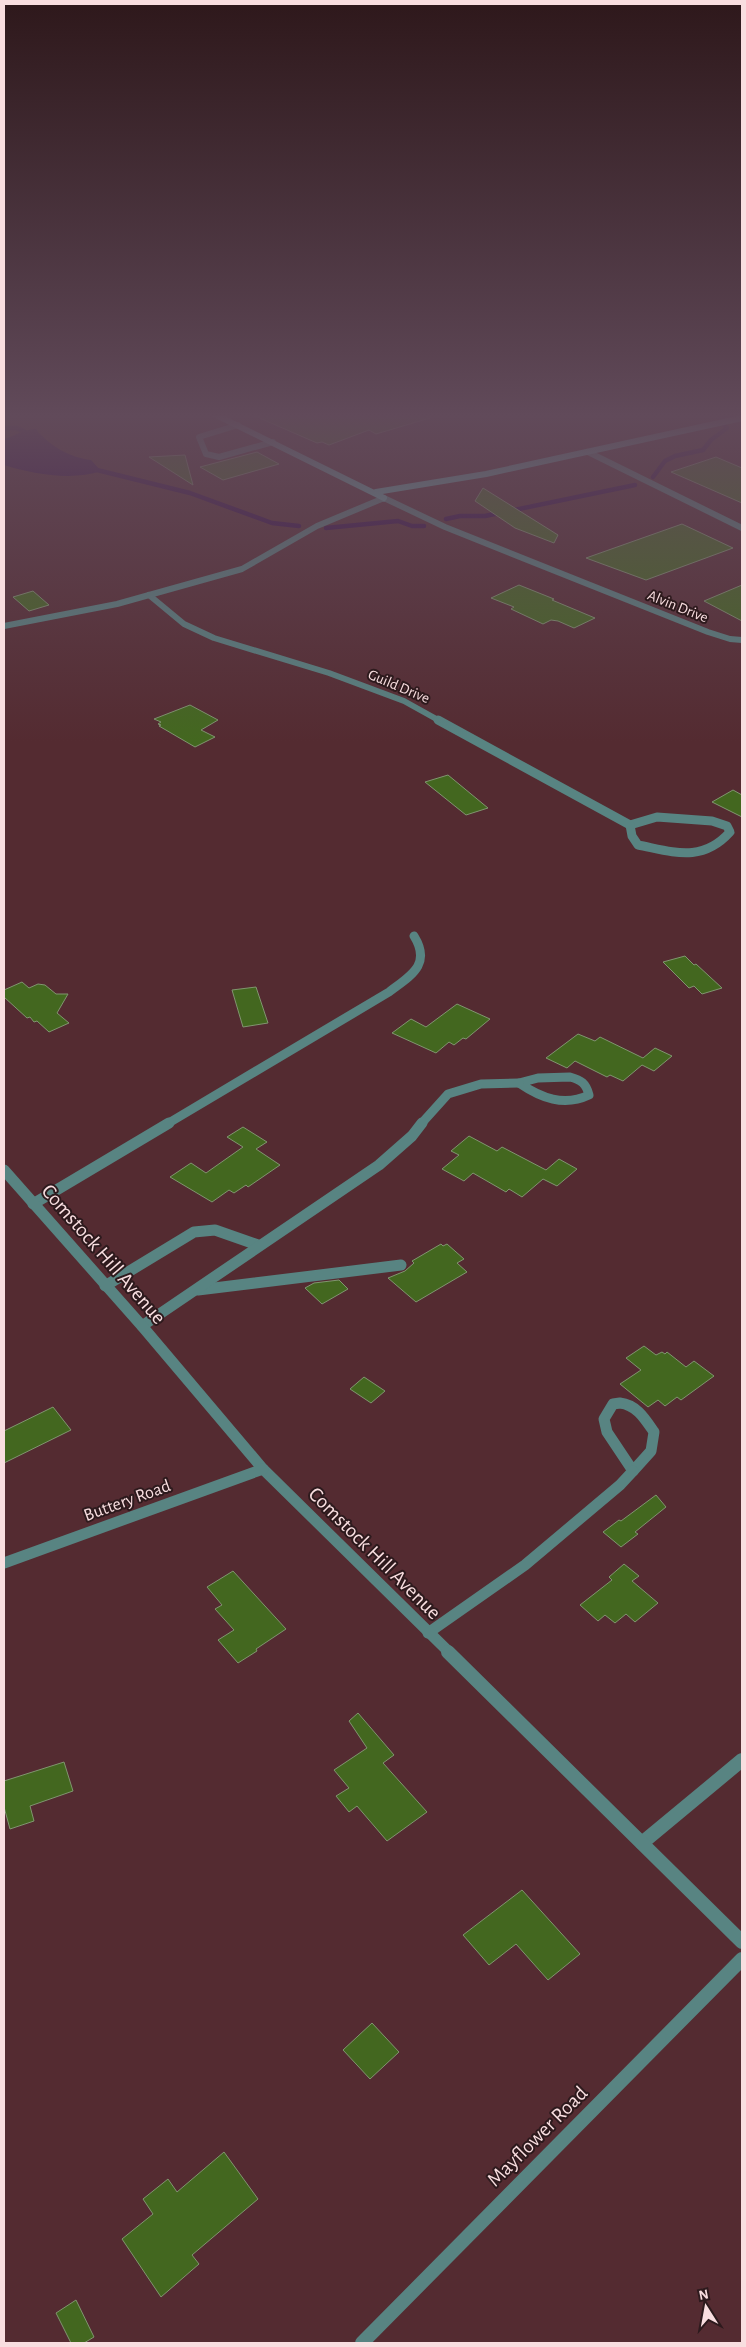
<svg xmlns="http://www.w3.org/2000/svg" width="746" height="2347" font-family="'Alegreya Sans',sans-serif">
<style>
.water{fill:#320946}
.lines{fill:none;stroke-linecap:round;stroke-linejoin:round}
.stream{stroke:#320946;stroke-width:4.5}
.building{fill:#43671f;stroke:#80956f}
.lane-far3{stroke:#588482;stroke-width:6}
.lane-far2{stroke:#588482;stroke-width:9}
.lane-far1{stroke:#588482;stroke-width:11}
.lane{stroke:#588482;stroke-width:14}
.street-far3{stroke:#588482;stroke-width:6}
.street-far2{stroke:#588482;stroke-width:9}
.street-far1{stroke:#588482;stroke-width:11}
.street{stroke:#588482;stroke-width:14}
.secondary{stroke:#66aeab;stroke-width:6}
.labels{text-anchor:middle;stroke-width:4;stroke-linejoin:round;paint-order:stroke}
.far-street-label{font-size:15px;fill:#f9dee0;stroke:#2d1a1d}
.street-label{font-size:18px;fill:#f9dee0;stroke:#2d1a1d}
.near-street-label{font-size:21px;fill:#f9dee0;stroke:#2d1a1d}
</style>
<rect width="100%" height="100%" fill="#542b31"/>
<path class="water" d="M36 429C49 446 71 458 91 460L101 471C72 481 33 474 4 465V439C17 436 20 430 36 429Z"/>
<g class="lines">
<g class="stream">
<path d="M720 420 721 417 738 414"/>
<path d="M4 428H17L25 432 27 437"/>
<path d="M93 469 190 493 272 523 299 526"/>
<path d="M653 477 665 461 675 456 703 450 711 440 727 428 724 425"/>
<path d="M446 519 460 516H485L635 485"/>
<path d="M326 528 398 521 412 526H424"/>
</g>
</g>
<g class="building">
<path d="M248 413H429L430 418 376 434 369 430 329 445 322 442 317 443Z"/>
<path d="M257 452 279 464 223 480 200 467Z"/>
<path d="M185 455 193 485 149 457Z"/>
<path d="M716 457 742 468V503L671 472Z"/>
<path d="M483 488 558 535 554 543 515 528 475 501Z"/>
<path d="M682 524 733 548 646 580 586 558Z"/>
<path d="M519 585 554 599 552 600 595 618 574 628 558 621 551 620 543 624 511 609 514 607 491 598Z"/>
<path d="M742 585V621L704 601Z"/>
<path d="M33 591 49 605 29 611 13 597Z"/>
<path d="M190 705 218 720 201 730 215 737 195 747 159 726 161 725 158 724 161 722 154 719Z"/>
<path d="M448 775 488 808 466 815 425 782Z"/>
<path d="M733 790 742 795V817L712 802Z"/>
<path d="M685 956 694 965 696 964 722 988 702 994 694 986 689 988 663 962Z"/>
<path d="M22 982 29 988 38 984 45 985 56 994H68L57 1013 69 1023 49 1032 37 1021 34 1022 30 1017 27 1018 4 997V990Z"/>
<path d="M256 987 268 1023 243 1027 232 990Z"/>
<path d="M457 1004 490 1019 466 1039 463 1038 454 1045 449 1042 436 1053 392 1033 411 1019 426 1027Z"/>
<path d="M578 1034 595 1041 600 1037 643 1058 655 1048 672 1056 654 1071 642 1065 623 1081 610 1075 607 1077 575 1061 567 1068 546 1058Z"/>
<path d="M243 1127 267 1142 256 1149 280 1165 248 1187 246 1185 234 1193 229 1190 212 1202 170 1177 191 1163 206 1173 243 1147 227 1137Z"/>
<path d="M469 1136 497 1151 502 1147 546 1170 559 1159 577 1169 557 1186 543 1179 522 1197 509 1189 506 1192 473 1173 464 1181 442 1169 459 1155 451 1151Z"/>
<path d="M441 1244 443 1246 447 1244 464 1259 457 1263 467 1272 416 1302 388 1278 405 1271 414 1263 412 1261Z"/>
<path d="M339 1280 348 1289 322 1304 305 1288 314 1283Z"/>
<path d="M644 1346 656 1355 662 1352 665 1354 667 1352 686 1367 694 1361 714 1376 681 1400 677 1397 665 1406 658 1400 648 1407 620 1384 641 1370 626 1358Z"/>
<path d="M364 1377 385 1391 371 1403 350 1389Z"/>
<path d="M53 1407 71 1430 4 1463V1431Z"/>
<path d="M656 1495 666 1507 635 1532 638 1534 621 1547 603 1532 619 1520 621 1521Z"/>
<path d="M624 1564 639 1576 632 1581 658 1603 635 1622 626 1614 615 1623 605 1615 598 1621 580 1605 612 1580 609 1577Z"/>
<path d="M233 1571 286 1629 256 1649 257 1651 238 1663 218 1640 234 1630 215 1609 222 1605 207 1587Z"/>
<path d="M358 1713 394 1755 383 1763 427 1812 387 1841 357 1806 349 1812 336 1796 349 1788 334 1770 367 1748 349 1721Z"/>
<path d="M64 1762 73 1791 30 1806 34 1821 10 1829 4 1807V1781Z"/>
<path d="M522 1890 580 1954 548 1980 516 1944 489 1965 463 1935Z"/>
<path d="M372 2023 399 2052 370 2079 343 2050Z"/>
<path d="M224 2152 258 2199 192 2255 199 2264 161 2297 122 2239 153 2214 143 2199 168 2179 177 2192Z"/>
<path d="M76 2300 94 2337 84 2343H71L56 2313Z"/>
</g>
<g class="lines">
<path class="lane-far3" d="M238 425 199 437 206 454 219 457 273 442"/>
<g class="lane-far2">
<path d="M657 817 712 821 727 826 730 832C702 863 674 852 638 845L632 836 630 825Z"/>
<path d="M570 1077C581 1080 586 1083 589 1095 564 1107 541 1098 519 1083L538 1078Z"/>
<path d="M167 1124 389 992C410 976 432 965 414 936"/>
<path d="M421 1124 448 1094 481 1084 519 1083"/>
</g>
<g class="lane-far1">
<path d="M33 1204 169 1123"/>
<path d="M105 1286 194 1232 215 1230 258 1245"/>
<path d="M198 1290 401 1265"/>
<path d="M142 1326 379 1165 412 1136 422 1123"/>
<path d="M620 1403C637 1405 645 1419 654 1432L651 1451 633 1471 607 1432 604 1419 613 1404Z"/>
<path d="M428 1633 525 1565 620 1485 633 1471"/>
</g>
<path class="lane" d="M642 1843 742 1760"/>
<g class="street-far3">
<path d="M588 452 742 528"/>
<path d="M149 595 184 624 214 638 329 673 404 701 440 721"/>
<path d="M4 626 117 604 242 569 317 526 384 498 445 527 708 632 730 639 742 640"/>
</g>
<path class="street-far2" d="M438 720 630 825"/>
<g class="street-far1">
<path d="M4 1170 142 1326 263 1469 450 1653"/>
<path d="M4 1563 263 1469"/>
</g>
<g class="street">
<path d="M448 1652 742 1942"/>
<path d="M362 2343 742 1959"/>
</g>
<g class="secondary">
<path d="M212 413 384 498"/>
<path d="M376 492 486 474 742 418"/>
</g>
</g>
<linearGradient id="sky" x2="0" y2="1"><stop stop-color="#2e181b"/><stop offset="0.56" stop-color="#614a5a"/><stop offset="1" stop-color="#614a5a" stop-opacity="0"/></linearGradient>
<rect width="746" height="742" fill="url(#sky)"/>
<g class="labels">
<g class="far-street-label">
<text transform="translate(678 606) rotate(22)" y="5">Alvin Drive</text>
<text transform="translate(399 686) rotate(23)" y="5">Guild Drive</text>
</g>
<g class="street-label">
<text transform="translate(127 1500) rotate(-20)" y="6">Buttery Road</text>
</g>
<g class="near-street-label">
<text transform="translate(104 1254) rotate(49)" y="7">Comstock Hill Avenue</text>
<text transform="translate(375 1553) rotate(45)" y="7">Comstock Hill Avenue</text>
<text transform="translate(537 2136) rotate(-45)" y="7">Mayflower Road</text>
</g>
</g>
<rect width="746" height="2347" fill="none" stroke="#f9dee0" stroke-width="10"/>
<g transform="translate(706 2307) rotate(349)" stroke="#2d1a1d" stroke-width="4" paint-order="stroke">
<path d="M0-4L9 19L0 12L-9 19Z" fill="#f9dee0"/>
<text y="-8" font-size="14" font-weight="bold" text-anchor="middle" fill="#f9dee0">N</text>
</g>
</svg>
